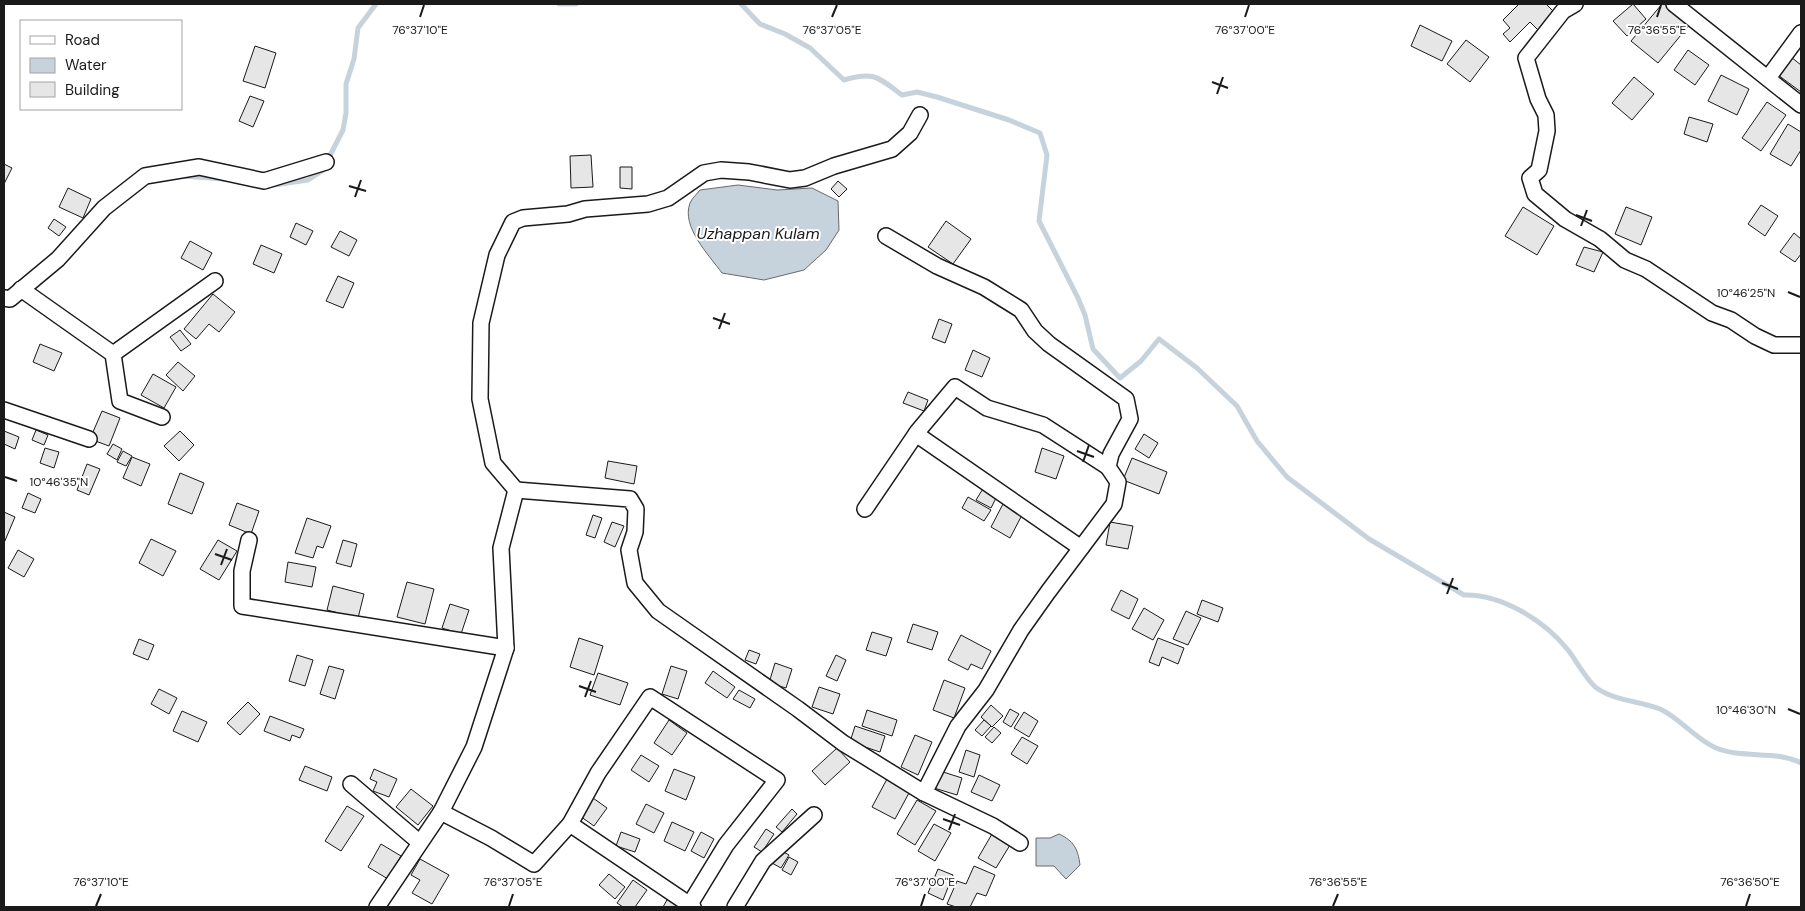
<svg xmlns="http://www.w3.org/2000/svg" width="1805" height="911" font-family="'DM Sans',sans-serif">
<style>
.water{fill:#c6d2dc;stroke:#6a6a6a}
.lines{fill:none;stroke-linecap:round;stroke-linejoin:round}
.stream{stroke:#c6d2dc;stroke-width:5}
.building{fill:#e6e6e6;stroke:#1a1a1a}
.minor-casing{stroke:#1a1a1a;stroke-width:18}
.minor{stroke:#fff;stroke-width:15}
.ticks{fill:none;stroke:#1a1a1a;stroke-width:2}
.labels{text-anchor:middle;stroke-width:4;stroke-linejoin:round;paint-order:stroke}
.water-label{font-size:16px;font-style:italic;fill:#1a1a1a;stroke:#fff}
.ticks-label{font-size:12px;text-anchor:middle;fill:#1a1a1a;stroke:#fff;stroke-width:4;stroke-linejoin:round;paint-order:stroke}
</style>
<rect width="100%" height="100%" fill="#fff"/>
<g class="water">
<path d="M738 185 777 190 812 188 838 201 839 230 826 250 804 270 764 280 722 273C709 255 681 227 690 203 692 198 697 194 700 190Z"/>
<path d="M1059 834C1074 841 1078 849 1080 865L1066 879 1054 866H1036V838H1050Z"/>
</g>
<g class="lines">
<g class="stream">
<path d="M559 4H576"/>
<path d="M741 4 760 24 785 34 810 48 844 80C874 71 878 77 902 95L917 92 937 97 1009 120 1040 133 1047 155 1039 221 1078 298 1085 315 1093 349 1120 378 1141 361 1159 339 1197 368 1237 406 1257 441 1287 477 1369 539 1464 595C1502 594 1545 621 1568 650 1576 660 1588 683 1598 689 1616 701 1640 701 1660 709 1680 718 1695 739 1716 748 1743 759 1776 750 1801 763"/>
<path d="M182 176 224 179"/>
<path d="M267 186 308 180 322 171 343 130 346 113V84L354 59 358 28 376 4"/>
</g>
</g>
<g class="building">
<path d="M1519 4H1546L1557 15 1539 31 1530 22 1510 42 1503 34 1510 28 1503 20Z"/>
<path d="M1633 4 1646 19 1627 36 1613 21Z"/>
<path d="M1662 4H1666L1690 24 1658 63 1631 41Z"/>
<path d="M1420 25 1452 41 1442 61 1411 46Z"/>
<path d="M1466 40 1489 57 1470 82 1447 64Z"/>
<path d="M255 46 276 53 265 88 243 81Z"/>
<path d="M1688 50 1709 65 1695 85 1674 70Z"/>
<path d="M1791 57 1801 65V92L1778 75Z"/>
<path d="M1721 75 1749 89 1737 115 1708 101Z"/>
<path d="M1634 77 1654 94 1632 120 1612 103Z"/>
<path d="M250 96 264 101 253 127 239 121Z"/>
<path d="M1767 102 1786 115 1761 151 1742 138Z"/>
<path d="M1689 117 1713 124 1707 142 1684 134Z"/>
<path d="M1788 124 1801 132V150L1791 166 1770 154Z"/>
<path d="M591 155 593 187 571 188 570 156Z"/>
<path d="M4 164 12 168 4 184Z"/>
<path d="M620 167H632V189L620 188Z"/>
<path d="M838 181 847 189 839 197 831 189Z"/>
<path d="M68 188 91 199 83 218 59 207Z"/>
<path d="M1761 205 1778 216 1765 236 1748 224Z"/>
<path d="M1523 207 1554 226 1537 255 1505 236Z"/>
<path d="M1626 207 1652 217 1641 245 1615 234Z"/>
<path d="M54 219 66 227 59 236 48 228Z"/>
<path d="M946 221 971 239 953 264 928 247Z"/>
<path d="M296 223 313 231 306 245 290 237Z"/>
<path d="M340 231 357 240 349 256 331 247Z"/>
<path d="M1794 233 1801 239V254L1795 262 1780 252Z"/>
<path d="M190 241 212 253 203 270 181 258Z"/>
<path d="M261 245 282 254 274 273 253 264Z"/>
<path d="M1584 247 1603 252 1594 272 1576 265Z"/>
<path d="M338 276 354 283 343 308 326 301Z"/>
<path d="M213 294 235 312 219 332 209 324 196 339 184 329Z"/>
<path d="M939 319 952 324 945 343 932 338Z"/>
<path d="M180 330 191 344 181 351 170 337Z"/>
<path d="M40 344 62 353 54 371 33 362Z"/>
<path d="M973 350 990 358 982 377 965 370Z"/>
<path d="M178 362 195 376 183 391 166 375Z"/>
<path d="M153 374 176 387 164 408 141 395Z"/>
<path d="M908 392 928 400 924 411 903 403Z"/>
<path d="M102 411 120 418 109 446 90 439Z"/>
<path d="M36 430 48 435 44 445 32 440Z"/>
<path d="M4 431 19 437 15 449 4 444Z"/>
<path d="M180 431 194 445 179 461 164 446Z"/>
<path d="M1144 434 1158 443 1149 458 1135 449Z"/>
<path d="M113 444 122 449 117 460 107 454Z"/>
<path d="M45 448 59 452 54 468 40 463Z"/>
<path d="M1042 448 1064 456 1056 479 1035 472Z"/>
<path d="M123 451 132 456 126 466 117 462Z"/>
<path d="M132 457 150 464 141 486 123 478Z"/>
<path d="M1132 458 1167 472 1159 494 1123 480Z"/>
<path d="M608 461 637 466 634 484 605 478Z"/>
<path d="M87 464 100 469 89 495 77 490Z"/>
<path d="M180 473 204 483 192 514 168 504Z"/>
<path d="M984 487 998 494 991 508 976 500Z"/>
<path d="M28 493 41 499 35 513 22 508Z"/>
<path d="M968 497 991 510 984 521 962 508Z"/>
<path d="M237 503 259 511 251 534 229 525Z"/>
<path d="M1003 504 1022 515 1010 538 991 527Z"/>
<path d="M4 512 15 517 4 543Z"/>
<path d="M593 515 602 518 595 538 586 535Z"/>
<path d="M307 518 331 526 323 548 317 546 313 558 295 553Z"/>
<path d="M612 522 624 526 615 547 604 542Z"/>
<path d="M1110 522 1133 526 1128 549 1106 545Z"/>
<path d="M151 539 176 551 163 576 139 563Z"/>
<path d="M218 540 237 551 219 580 200 569Z"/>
<path d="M343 540 357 544 351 567 336 563Z"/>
<path d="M18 550 34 559 24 577 8 568Z"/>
<path d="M288 562 316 567 312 587 285 582Z"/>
<path d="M407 582 434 589 425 624 397 617Z"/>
<path d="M333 586 364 594 358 618 327 610Z"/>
<path d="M1121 590 1138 599 1129 619 1111 610Z"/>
<path d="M1202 600 1223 608 1218 622 1197 614Z"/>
<path d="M450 604 469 610 461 634 442 628Z"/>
<path d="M1144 608 1164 620 1153 640 1132 629Z"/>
<path d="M1186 611 1201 618 1188 645 1173 639Z"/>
<path d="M913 624 938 632 932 650 907 642Z"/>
<path d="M872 632 892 638 886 656 866 650Z"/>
<path d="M961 635 991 651 982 669 971 664 968 670 948 660Z"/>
<path d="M579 638 603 646 594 675 570 667Z"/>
<path d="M1158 638 1184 648 1178 664 1162 657 1159 666 1149 662Z"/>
<path d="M139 639 154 645 148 660 133 654Z"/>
<path d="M749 650 760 654 756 664 745 660Z"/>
<path d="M297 655 313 660 305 686 289 681Z"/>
<path d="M836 655 846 660 837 681 826 676Z"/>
<path d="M775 663 792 669 786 688 769 683Z"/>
<path d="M329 666 344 670 335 699 320 694Z"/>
<path d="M671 666 687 671 678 699 662 694Z"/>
<path d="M713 671 735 687 727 698 705 683Z"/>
<path d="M598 673 628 683 620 705 590 695Z"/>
<path d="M944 680 965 688 954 718 933 710Z"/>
<path d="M819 687 840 694 833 714 812 707Z"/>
<path d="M159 689 177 698 169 714 151 704Z"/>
<path d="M739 690 755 699 750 708 733 699Z"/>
<path d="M248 702 260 714 240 735 227 723Z"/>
<path d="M991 705 1003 716 992 727 981 717Z"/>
<path d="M1010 709 1019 714 1011 727 1003 722Z"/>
<path d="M867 710 897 720 892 736 862 726Z"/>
<path d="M182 711 207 722 198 742 173 731Z"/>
<path d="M1024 712 1038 721 1029 737 1014 728Z"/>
<path d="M270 716 304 729 300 738 292 735 290 741 264 731Z"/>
<path d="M669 720 687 733 672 755 654 743Z"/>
<path d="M984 720 991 726 982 736 975 730Z"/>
<path d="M855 726 885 736 880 752 850 742Z"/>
<path d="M994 727 1001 733 992 743 985 737Z"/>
<path d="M915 735 932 742 918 775 901 767Z"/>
<path d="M1022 737 1038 746 1027 764 1011 754Z"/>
<path d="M837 748 850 762 825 785 812 771Z"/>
<path d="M966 750 980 755 974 777 959 772Z"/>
<path d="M641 755 659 766 649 782 631 770Z"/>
<path d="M305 766 332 777 327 791 299 780Z"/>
<path d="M374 769 397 779 389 797 373 791 377 782 370 779Z"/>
<path d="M674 769 695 777 686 800 665 791Z"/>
<path d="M940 771 962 778 957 795 934 788Z"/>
<path d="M979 775 1000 785 992 801 971 792Z"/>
<path d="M887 779 910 791 895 819 872 807Z"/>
<path d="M411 789 433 806 418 825 396 807Z"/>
<path d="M593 798 607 808 594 826 580 816Z"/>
<path d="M917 800 936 811 915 845 897 834Z"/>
<path d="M646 804 664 813 654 833 636 824Z"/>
<path d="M347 806 364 816 341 851 325 841Z"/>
<path d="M792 809 797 814 782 832 776 827Z"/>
<path d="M672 822 694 832 685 851 664 841Z"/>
<path d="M934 824 951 833 935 861 918 851Z"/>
<path d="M766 829 774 834 762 852 754 847Z"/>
<path d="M621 832 640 839 635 852 616 846Z"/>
<path d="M701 832 714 839 704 858 691 851Z"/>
<path d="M992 834 1010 845 996 868 978 858Z"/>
<path d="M381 844 401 856 388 879 368 867Z"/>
<path d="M780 850 789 855 781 868 772 863Z"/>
<path d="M789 857 798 862 791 875 782 870Z"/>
<path d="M420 859 449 875 432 904 412 893 420 880 411 875Z"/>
<path d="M974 866 995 875 986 896 977 893 970 907H956L947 904 957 881 966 884Z"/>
<path d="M938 869 953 875 943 900 928 893Z"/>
<path d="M609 874 625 887 615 899 599 885Z"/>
<path d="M633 880 647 890 635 907H623L617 903Z"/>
<path d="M668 898 681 906 680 907H663Z"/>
</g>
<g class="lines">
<defs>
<g id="minor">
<path d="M1575 4 1563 11 1526 58 1538 99 1546 115 1547 131 1539 170 1530 178 1535 194 1565 219 1600 239 1625 260 1646 269 1712 313 1731 320 1755 336 1774 345H1801"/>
<path d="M1674 4 1801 105"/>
<path d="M1768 78 1801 33"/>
<path d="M886 236 937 266 984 287 1021 310 1035 331 1049 344 1126 399 1130 419 1111 454 1108 467 1118 482 1114 504 1048 592 1021 630 986 690 958 726 924 793"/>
<path d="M21 289 113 354 120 401 162 417"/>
<path d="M4 298 10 299 58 259 104 208 145 176 199 167 264 181 326 162"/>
<path d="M113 354 215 281"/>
<path d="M4 410 89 439"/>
<path d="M916 434 1081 548"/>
<path d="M516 490 630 499 636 509 635 532 629 550 635 583 658 611 798 709 843 743 924 793 993 826 1020 843"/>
<path d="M865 509 918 431 955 387 987 408 1043 425 1108 467"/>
<path d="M249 540 242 571V606L506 648"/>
<path d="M351 784 419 842"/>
<path d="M441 812 491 838 534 864 570 824 693 907"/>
<path d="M570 824 598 773 650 697 777 780 726 845 690 904"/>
<path d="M377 907 441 812 474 747 506 648 501 548 516 490 493 463 480 399 481 323 497 255 513 222 523 218 568 214 585 209 648 204 668 198 704 173 721 170 749 172 790 180 805 178 834 166 892 149 910 133 920 115"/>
<path d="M735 907 763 861 814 815"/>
</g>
</defs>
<use href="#minor" class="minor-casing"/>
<use href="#minor" class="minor"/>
</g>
<path class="ticks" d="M420 17 424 5M832 17 837 5M1245 17 1249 5M1657 17 1661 5M1212 82 1228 88M1217 94 1223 77M349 186 366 191M355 197 361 180M1576 215 1592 221M1581 226 1587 210M1788 292 1800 297M713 318 730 324M719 329 725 313M1077 451 1094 457M1083 462 1089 445M5 477 17 481M215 554 232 560M221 565 227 549M1442 583 1458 589M1447 594 1453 578M579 686 596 692M585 697 591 681M1788 709 1800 714M943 819 960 825M949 830 955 814M96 906 101 894M509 906 513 894M921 906 925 894M1333 906 1338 894M1746 906 1750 894"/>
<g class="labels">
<g class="water-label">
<text x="758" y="239">Uzhappan Kulam</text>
</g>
</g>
<g class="ticks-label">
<text x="420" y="34">76°37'10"E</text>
<text x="832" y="34">76°37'05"E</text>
<text x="1245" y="34">76°37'00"E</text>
<text x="1657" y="34">76°36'55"E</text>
<text x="1746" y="297">10°46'25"N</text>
<text x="59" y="486">10°46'35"N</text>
<text x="1746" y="714">10°46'30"N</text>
<text x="101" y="886">76°37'10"E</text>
<text x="513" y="886">76°37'05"E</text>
<text x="925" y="886">76°37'00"E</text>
<text x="1338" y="886">76°36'55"E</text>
<text x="1750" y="886">76°36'50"E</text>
</g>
<rect width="1805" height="911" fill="none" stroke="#1a1a1a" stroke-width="10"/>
<rect x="20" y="20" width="162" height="90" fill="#ffffff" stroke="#a3a3a3"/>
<rect x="30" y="36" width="25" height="8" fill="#ffffff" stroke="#a3a3a3"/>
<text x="65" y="45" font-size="15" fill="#1a1a1a">Road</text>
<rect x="30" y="58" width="25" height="15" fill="#c6d2dc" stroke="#a3a3a3"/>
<text x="65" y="70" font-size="15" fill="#1a1a1a">Water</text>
<rect x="30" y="82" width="25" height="15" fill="#e6e6e6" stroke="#a3a3a3"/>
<text x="65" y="95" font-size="15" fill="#1a1a1a">Building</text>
</svg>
